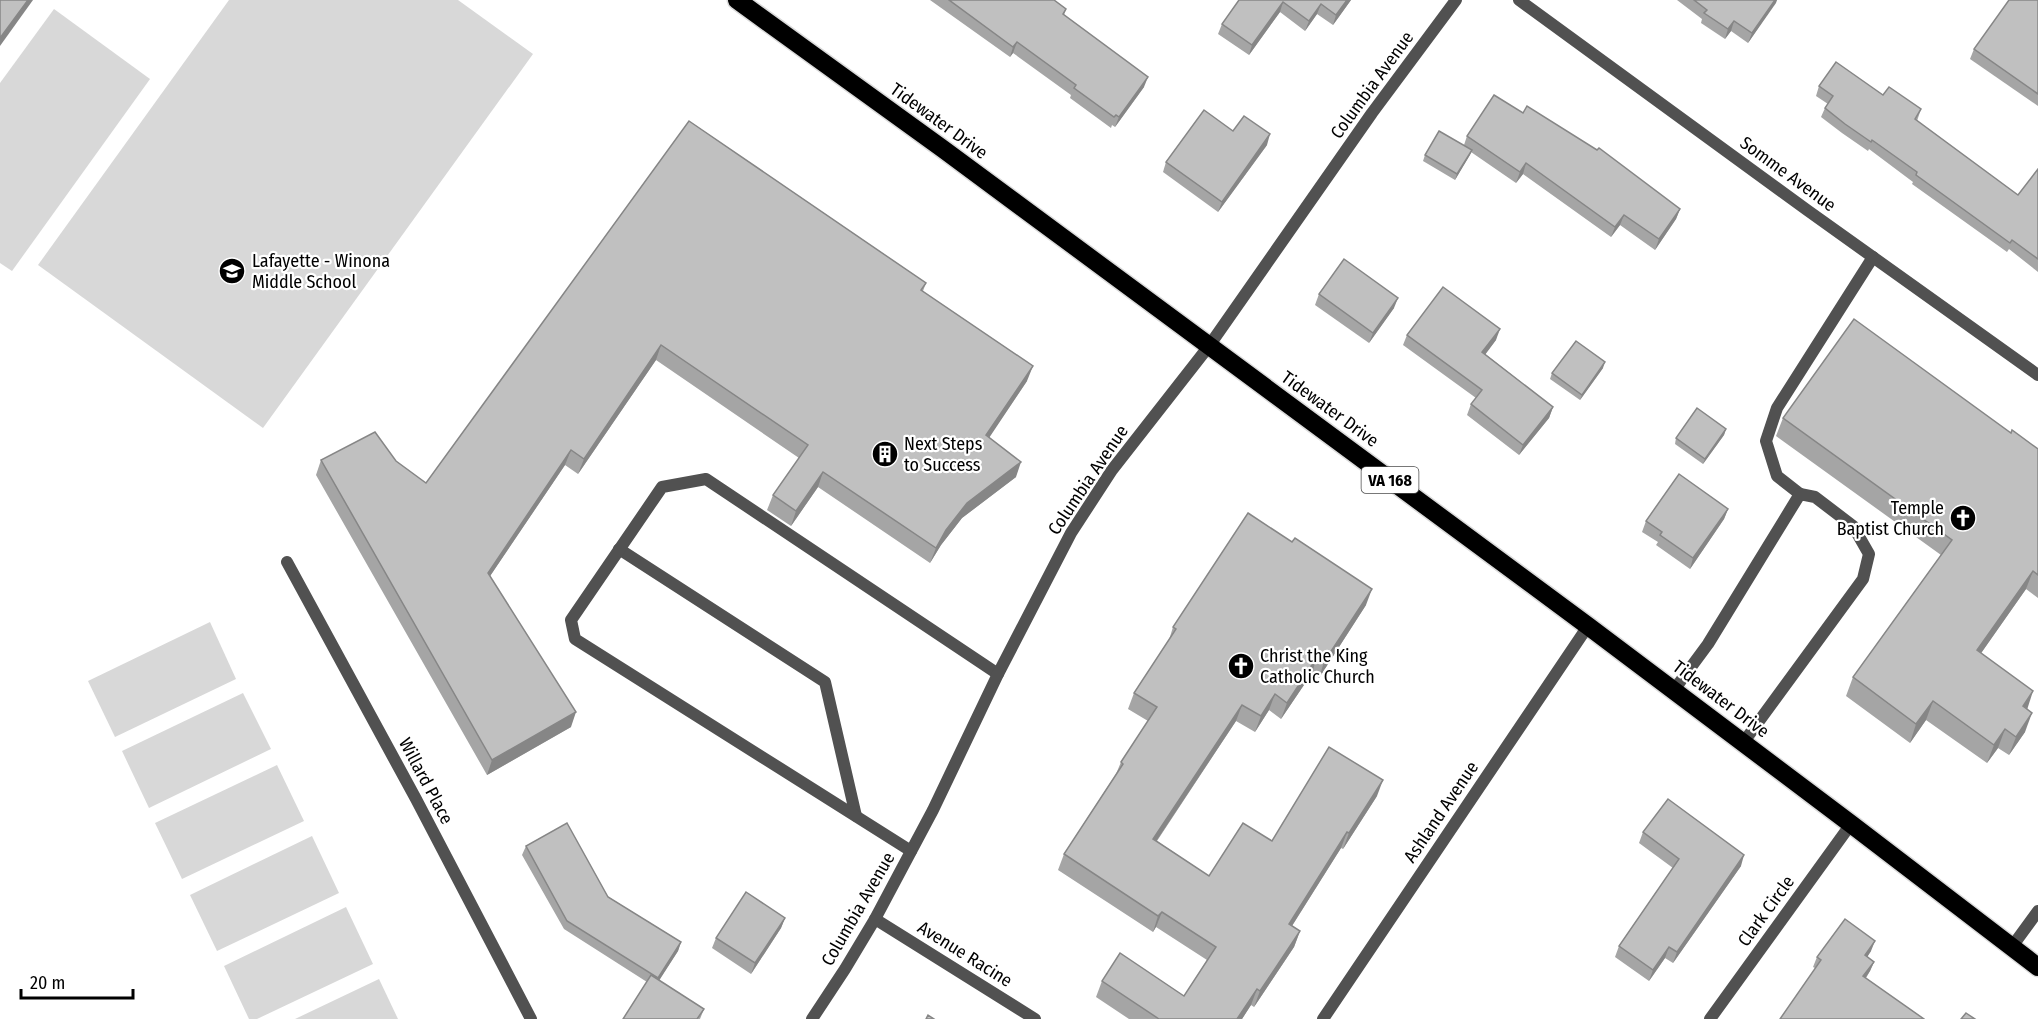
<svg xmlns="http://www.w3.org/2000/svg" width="2038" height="1019" font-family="'Fira Sans Condensed',sans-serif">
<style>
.green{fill:#d8d8d8}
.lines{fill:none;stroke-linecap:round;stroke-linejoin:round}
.highway-casing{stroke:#dbdbdb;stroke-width:21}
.lane{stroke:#515151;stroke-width:12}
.street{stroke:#515151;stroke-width:12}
.highway{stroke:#000;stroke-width:18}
.wall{fill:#a5a5a5}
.shaded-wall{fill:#868686}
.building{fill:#c0c0c0;stroke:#868686;stroke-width:1.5}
.labels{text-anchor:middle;stroke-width:4.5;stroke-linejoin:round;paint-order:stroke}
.shield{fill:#fff;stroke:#4c4c4c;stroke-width:1.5}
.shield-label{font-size:16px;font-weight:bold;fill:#000}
.street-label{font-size:18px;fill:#000;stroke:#fff}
.poi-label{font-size:18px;fill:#000;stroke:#fff;text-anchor:start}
</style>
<rect width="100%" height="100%" fill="#fff"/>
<g class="green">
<path d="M229 0H458L533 54 263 428 38 265Z"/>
<path d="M54 9 150 79 12 271 0 263V83Z"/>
<path d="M210 622 236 679 115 737 88 681Z"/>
<path d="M243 693 271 749 149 808 122 751Z"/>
<path d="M277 765 304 821 182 879 155 823Z"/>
<path d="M312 836 339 893 217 951 190 895Z"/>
<path d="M346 907 373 964 257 1019H249L224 966Z"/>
<path d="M379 979 398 1019H295Z"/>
</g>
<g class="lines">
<defs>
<path id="highway" d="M737 0 943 149 1588 626 1851 824 2038 967"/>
</defs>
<use href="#highway" class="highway-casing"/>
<g class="lane">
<path d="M1800 494 1777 476 1766 441 1777 408 1873 257"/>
<path d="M619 549 825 682 856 816"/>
<path d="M1674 690 1708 644 1800 494 1815 497 1853 526 1869 554 1863 579 1743 743"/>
<path d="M911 851 575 639 571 620 662 487 706 479 998 674"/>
</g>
<g class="street">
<path d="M1519 0 1807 210 2038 375"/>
<path d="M287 562 416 799 531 1019"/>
<path d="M875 919 1035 1019"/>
<path d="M2011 948 2038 911"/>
<path d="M812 1019 845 969 875 919 933 810 998 674 1071 533 1112 470 1209 346 1372 113 1456 0"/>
<path d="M1323 1019 1588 626"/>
<path d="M1710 1019 1851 824"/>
</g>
<use href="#highway" class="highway"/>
</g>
<g class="wall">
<path d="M930 0H1054L1066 9 1064 15 1144 87 1115 127 1112 125 1111 128 1070 98 1071 95 1013 53 1010 57Z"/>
<path d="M1239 0H1351L1333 25 1317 14 1305 31 1280 12 1249 55 1218 34 1222 24Z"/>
<path d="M1677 0H1777L1748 43 1731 31 1725 39 1701 23 1702 19Z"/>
<path d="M2038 0V106L1970 59 1974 49Z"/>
<path d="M1819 86 1883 95 1921 109 1917 121 2018 195 2038 169V272L2009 249 2007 252 1912 184 1913 182 1869 149 1868 151 1842 133 1821 117 1825 108 1828 104 1816 96Z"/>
<path d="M689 121 926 283 923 291 1027 381 989 437 1016 477 962 518 941 545 930 563 818 487 791 526 767 510 773 495 799 458 656 360 578 474 565 465 490 576 571 727 487 775 316 475 321 460 396 461 426 483Z"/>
<path d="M1467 136 1680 209 1676 219 1655 250 1620 225 1611 237 1523 174 1516 183 1471 152 1455 180 1423 161 1425 155 1464 145Z"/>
<path d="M1267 145 1218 212 1163 172 1166 162Z"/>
<path d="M1319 294 1394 308 1369 343 1315 305Z"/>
<path d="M1407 335 1496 340 1485 354 1553 407 1549 418 1519 455 1467 415 1471 404 1476 398 1403 345Z"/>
<path d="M1603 368 1580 400 1550 379 1552 373Z"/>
<path d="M1783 418 2011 433 2038 449V598L2026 589 1981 653 2027 709 2025 732 2009 755 1998 748 1987 763 1926 720 1910 743 1846 696 1853 677 1941 555 1776 436Z"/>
<path d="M1726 429 1724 435 1703 464 1675 444 1676 438Z"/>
<path d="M1728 509 1724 519 1690 569 1656 545 1658 542 1642 532 1646 521Z"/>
<path d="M1366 605 1319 678 1312 673 1281 719 1269 710 1255 732 1236 721 1157 841 1209 876 1272 841 1377 796 1343 849 1341 848 1292 926 1300 931 1294 947 1254 1007 1251 1005 1242 1019H1129L1096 997 1102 981 1184 996 1207 960 1156 927 1153 932 1058 870 1064 854 1116 774 1121 762 1148 721 1128 709 1134 693 1169 640 1173 627Z"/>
<path d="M1643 832 1741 866 1673 963 1665 958 1649 981 1615 957 1619 946 1673 868 1639 843Z"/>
<path d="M526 846 681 942 678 951 659 980 704 1009 700 1019H623L647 982 564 929 522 855Z"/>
<path d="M785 918 781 928 751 974 712 948 716 938Z"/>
<path d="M1871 951 1867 957 1874 962 1870 971 1866 978 1815 968 1813 967 1817 957Z"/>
</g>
<g class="shaded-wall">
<path d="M28 0H33L0 46V38Z"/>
<path d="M1347 0H1351L1333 25 1336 15Z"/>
<path d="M1775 0H1777L1776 3 1748 43 1752 33Z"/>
<path d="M1283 2 1280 12 1249 55 1252 45Z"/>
<path d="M1321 4 1317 14 1305 31 1309 21Z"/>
<path d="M1734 21 1731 31 1725 39 1728 29Z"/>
<path d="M1017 42 1013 53 1010 57 1013 47Z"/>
<path d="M1148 77 1144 87 1115 127 1119 117Z"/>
<path d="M1270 134 1267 145 1218 212 1222 202Z"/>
<path d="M1472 150 1470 155 1455 180 1457 174Z"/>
<path d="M1526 163 1523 174 1516 183 1520 172Z"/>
<path d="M1680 209 1676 219 1655 250 1659 239Z"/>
<path d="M1624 215 1620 225 1611 237 1615 227Z"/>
<path d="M1398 298 1394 308 1369 343 1373 333Z"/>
<path d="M1500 329 1496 340 1479 363 1482 352Z"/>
<path d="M661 345 656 360 578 474 584 459Z"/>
<path d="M1605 362 1603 368 1580 400 1582 395Z"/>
<path d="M1033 366 1027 381 981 450 986 435Z"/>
<path d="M1553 407 1549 418 1519 455 1523 445Z"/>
<path d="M1726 429 1724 435 1703 464 1705 459Z"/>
<path d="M571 450 565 465 482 588 488 573Z"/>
<path d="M1021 462 1016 477 962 518 941 545 930 563 936 548 946 530 967 503Z"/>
<path d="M823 472 818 487 791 526 796 511Z"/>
<path d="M1728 509 1724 519 1690 569 1693 558Z"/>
<path d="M2033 571 2026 589 1970 669 1977 650Z"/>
<path d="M1372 589 1366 605 1319 678 1324 662Z"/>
<path d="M1317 657 1312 673 1281 719 1287 703Z"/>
<path d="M2033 691 2027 710 2023 706Z"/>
<path d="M1275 694 1269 710 1255 732 1261 716Z"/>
<path d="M1933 701 1926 720 1910 743 1916 724Z"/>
<path d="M1242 705 1236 721 1147 855 1153 839Z"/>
<path d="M576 712 571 727 487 775 492 760Z"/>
<path d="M2032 713 2025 732 2009 755 2016 737Z"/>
<path d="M2005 729 1998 748 1987 763 1994 745Z"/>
<path d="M1383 780 1377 796 1343 849 1349 833Z"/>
<path d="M1347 832 1341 848 1283 940 1289 924Z"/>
<path d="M1744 855 1741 866 1673 963 1677 952Z"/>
<path d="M1162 912 1156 927 1153 932 1158 916Z"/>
<path d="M785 918 781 928 751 974 755 963Z"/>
<path d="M1300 931 1294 947 1254 1007 1260 991Z"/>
<path d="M1875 941 1871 951 1862 965 1865 955Z"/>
<path d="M681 942 678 951 655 987 658 978Z"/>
<path d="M1669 947 1665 958 1649 981 1653 970Z"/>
<path d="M1874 962 1870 971 1860 986 1863 976Z"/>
<path d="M1257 989 1251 1005 1242 1019H1237Z"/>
</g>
<g class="building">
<path d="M0 0H28L0 38Z"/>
<path d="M949 0H1054L1066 9 1063 14 1148 77 1119 117 1116 115 1114 117 1074 88 1076 85 1017 42 1013 47Z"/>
<path d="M1239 0H1347L1336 15 1321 4 1309 21 1283 2 1252 45 1222 24Z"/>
<path d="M1694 0H1775L1752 33 1734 21 1728 29 1704 13 1707 10Z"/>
<path d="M2009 0H2038V94L1974 49Z"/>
<path d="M1836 62 1883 95 1889 87 1921 109 1915 119 2018 195 2038 169V259L2012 240 2010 243 1916 175 1917 172 1872 140 1871 142 1845 124 1825 108 1833 96 1819 86Z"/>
<path d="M1494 95 1523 113 1527 106 1597 150 1599 148 1680 209 1659 239 1624 215 1615 227 1526 163 1520 172 1467 136Z"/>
<path d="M1204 110 1233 131 1244 116 1270 134 1222 202 1166 162Z"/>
<path d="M689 121 926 283 921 290 1033 366 986 435 1021 462 967 503 946 530 936 548 823 472 796 511 773 495 808 445 661 345 584 459 571 450 488 573 576 712 492 760 321 460 375 432 396 461 426 483Z"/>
<path d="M1439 131 1472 150 1457 174 1425 155Z"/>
<path d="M1344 259 1398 298 1373 333 1319 294Z"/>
<path d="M1443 287 1500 329 1482 352 1553 407 1523 445 1471 404 1482 390 1407 335Z"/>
<path d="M1854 319 2011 433 2012 430 2038 449V575L2033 571 1977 650 2033 691 2023 706 2032 713 2016 737 2005 729 1994 745 1933 701 1916 724 1853 677 1952 540 1783 418Z"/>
<path d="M1576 341 1605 362 1582 395 1552 373Z"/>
<path d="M1697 408 1726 429 1705 459 1676 438Z"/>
<path d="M1679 474 1728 509 1693 558 1660 535 1662 532 1646 521Z"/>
<path d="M1248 513 1292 542 1295 538 1372 589 1324 662 1317 657 1287 703 1275 694 1261 716 1242 705 1153 839 1209 876 1243 823 1272 841 1329 747 1383 780 1349 833 1347 832 1289 924 1300 931 1260 991 1257 989 1237 1019H1159L1102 981 1120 953 1184 996 1216 947 1162 912 1158 916 1064 854 1123 764 1121 762 1157 707 1134 693 1176 629 1173 627Z"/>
<path d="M1668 799 1744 855 1677 952 1669 947 1653 970 1619 946 1679 859 1643 832Z"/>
<path d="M567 823 608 897 681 942 658 978 567 921 526 846Z"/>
<path d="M746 892 785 918 755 963 716 938Z"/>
<path d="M1845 919 1875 941 1865 955 1874 962 1863 976 1924 1019H1780L1821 960 1817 957Z"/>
<path d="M651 975 704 1009 697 1019H623Z"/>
<path d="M1966 1013 1975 1019H1961Z"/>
<path d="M928 1015 934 1019H926Z"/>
</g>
<defs>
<symbol id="school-disc" viewBox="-11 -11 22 22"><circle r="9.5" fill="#000" stroke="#fff"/><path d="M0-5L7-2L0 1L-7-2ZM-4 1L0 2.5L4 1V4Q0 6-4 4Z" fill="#fff"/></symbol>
<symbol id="building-disc" viewBox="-11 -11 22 22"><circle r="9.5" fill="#000" stroke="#fff"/><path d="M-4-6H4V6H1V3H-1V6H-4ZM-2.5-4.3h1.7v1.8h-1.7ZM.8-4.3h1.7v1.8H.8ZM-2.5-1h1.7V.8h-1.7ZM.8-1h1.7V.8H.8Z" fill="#fff"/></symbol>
<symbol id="church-disc" viewBox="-11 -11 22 22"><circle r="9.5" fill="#000" stroke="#fff"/><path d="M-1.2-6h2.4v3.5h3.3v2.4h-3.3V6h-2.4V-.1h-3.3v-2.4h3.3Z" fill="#fff"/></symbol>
</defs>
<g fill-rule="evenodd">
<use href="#school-disc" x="217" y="256" width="30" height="30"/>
<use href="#building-disc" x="870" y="439" width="30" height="30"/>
<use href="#church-disc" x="1948" y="503" width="30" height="30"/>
<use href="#church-disc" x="1226" y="651" width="30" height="30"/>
</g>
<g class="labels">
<rect class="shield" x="1361.5" y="467" width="57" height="26" rx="4.5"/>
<g class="shield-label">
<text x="1390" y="486">VA 168</text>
</g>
<g class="street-label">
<text transform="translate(1372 85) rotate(-54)" y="6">Columbia Avenue</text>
<text transform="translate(939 121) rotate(36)" y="6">Tidewater Drive</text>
<text transform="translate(1788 174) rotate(36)" y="6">Somme Avenue</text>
<text transform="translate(1330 409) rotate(36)" y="6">Tidewater Drive</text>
<text transform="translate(1088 480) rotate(-56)" y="6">Columbia Avenue</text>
<text transform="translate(1721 699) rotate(37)" y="6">Tidewater Drive</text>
<text transform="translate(426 781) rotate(62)" y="6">Willard Place</text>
<text transform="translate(1441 812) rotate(-56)" y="6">Ashland Avenue</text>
<text transform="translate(858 909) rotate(-60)" y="6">Columbia Avenue</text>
<text transform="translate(1766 911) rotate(-54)" y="6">Clark Circle</text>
<text transform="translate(965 954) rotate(32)" y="6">Avenue Racine</text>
</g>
<g class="poi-label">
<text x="252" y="267">Lafayette - Winona<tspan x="252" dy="21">Middle School</tspan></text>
<text x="904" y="450">Next Steps<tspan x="904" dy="21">to Success</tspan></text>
<text x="1944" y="514" text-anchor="end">Temple<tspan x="1944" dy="21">Baptist Church</tspan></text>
<text x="1260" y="662">Christ the King<tspan x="1260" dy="21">Catholic Church</tspan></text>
</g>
</g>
<path d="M21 989v9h112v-9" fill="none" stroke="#000000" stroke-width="3"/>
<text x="30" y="989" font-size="18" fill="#000000" stroke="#ffffff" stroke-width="4.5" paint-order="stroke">20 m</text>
</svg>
